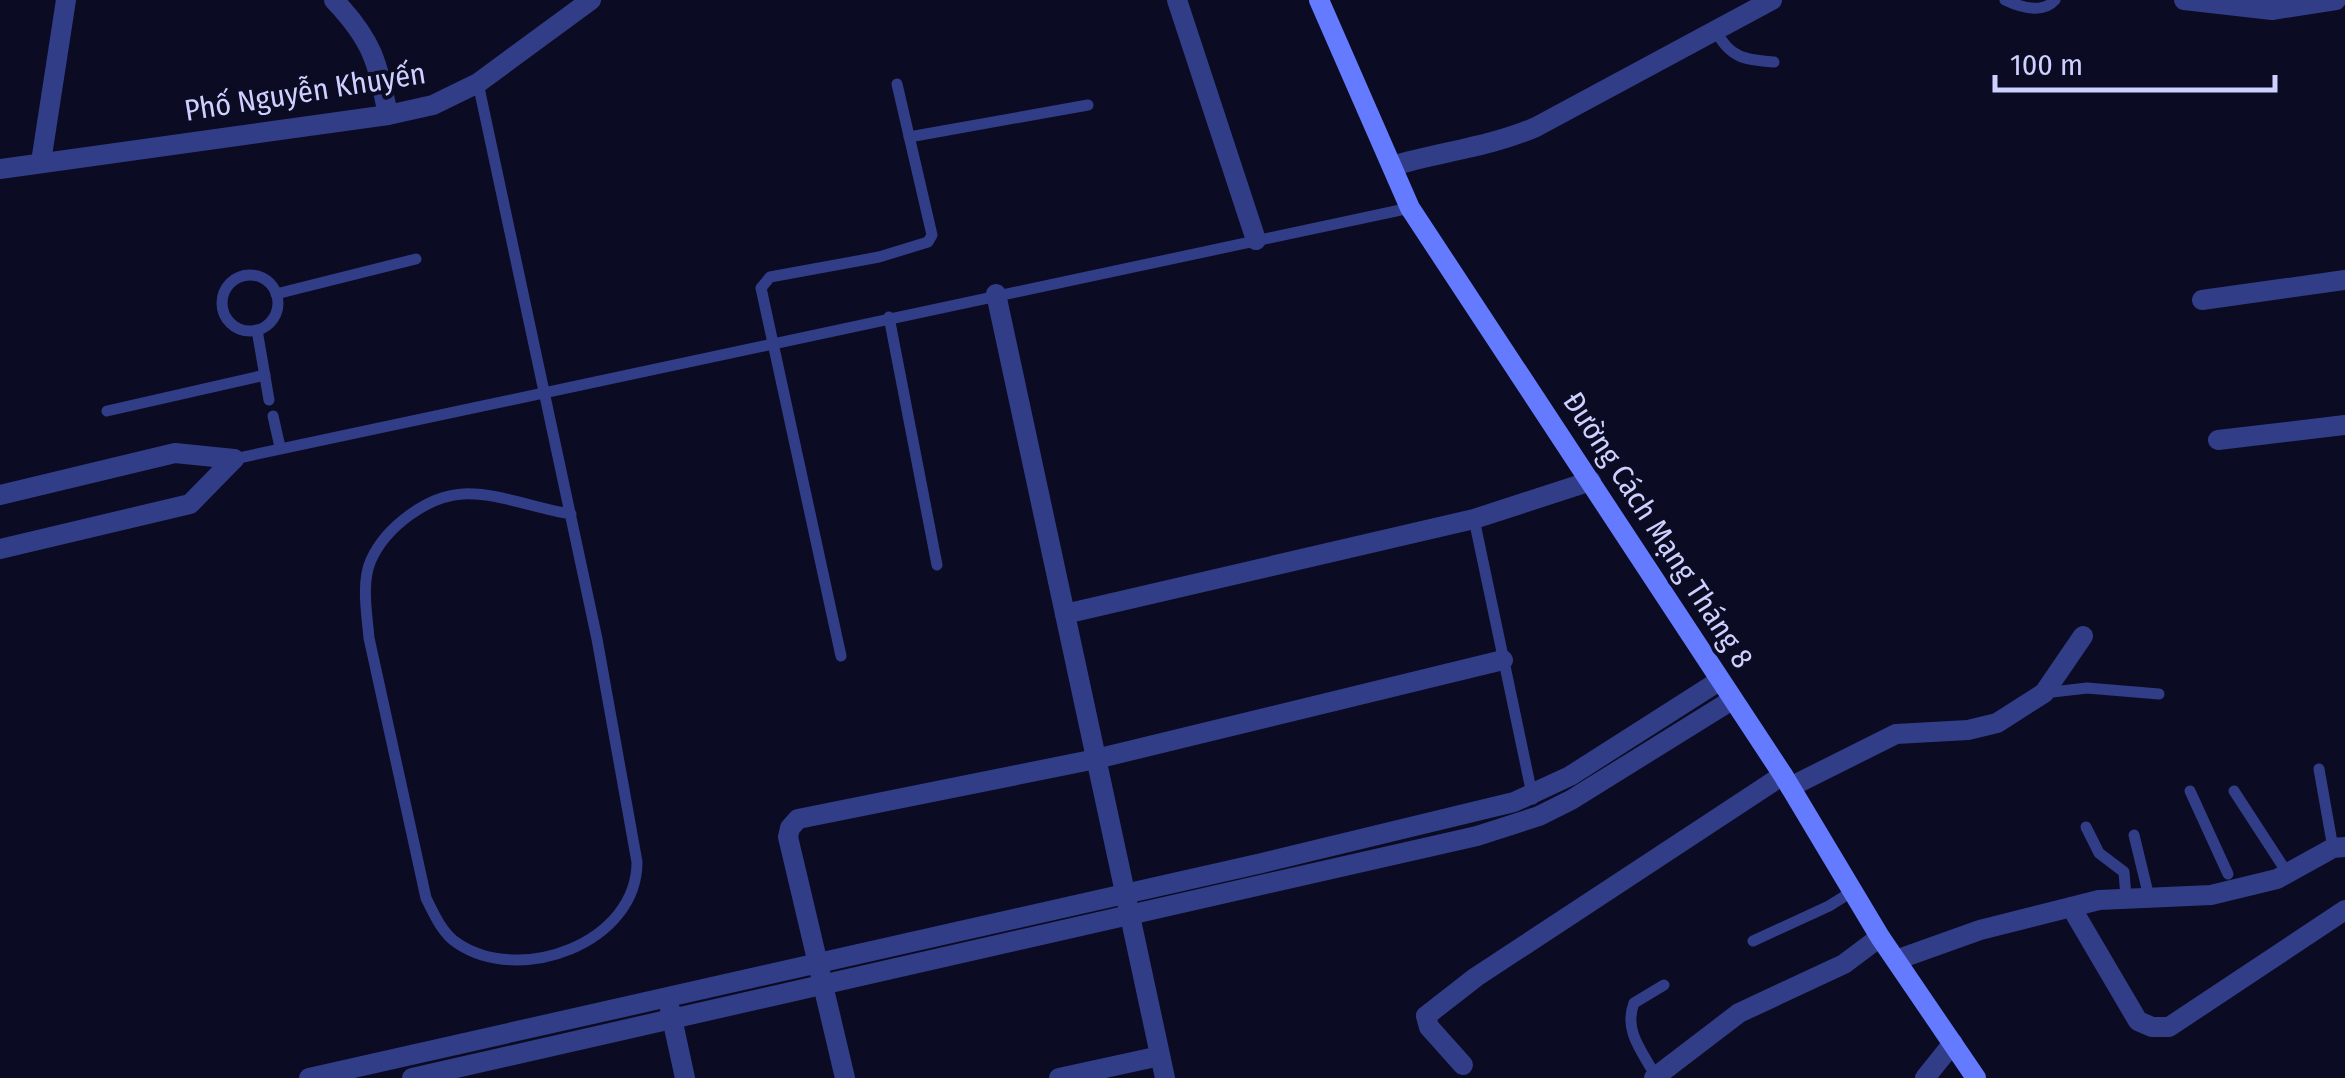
<svg xmlns="http://www.w3.org/2000/svg" width="2345" height="1078" font-family="'Fira Sans Condensed',sans-serif">
<style>
.lines{fill:none;stroke-linecap:round;stroke-linejoin:round}
.lane{stroke:#323d87;stroke-width:11}
.street{stroke:#323d87;stroke-width:20}
.secondary{stroke:#657bff;stroke-width:20}
.labels{text-anchor:middle;stroke-width:8;stroke-linejoin:round;paint-order:stroke}
.street-label{font-size:30px;fill:#ced0ff;stroke:#0b0b23}
</style>
<rect width="100%" height="100%" fill="#0b0b23"/>
<g class="lines">
<g class="lane">
<path d="M2005 0C2020 7 2042 15 2055 0"/>
<path d="M1716 31C1730 58 1745 60 1774 62"/>
<path d="M478 83 597 639 637 862C637 943 520 986 457 943 442 933 434 914 426 898L369 638C367 615 361 582 371 560 386 527 427 496 463 494 497 492 536 509 571 514"/>
<path d="M909 137 1088 105"/>
<circle cx="250" cy="303" r="28"/>
<path d="M276 294 416 259"/>
<path d="M889 317 937 565"/>
<path d="M257 330 269 400"/>
<path d="M107 411 265 375"/>
<path d="M273 416 280 447"/>
<path d="M234 459 1410 208"/>
<path d="M1474 519 1533 799"/>
<path d="M841 656 761 288 770 277 879 257 928 242 932 235 897 84"/>
<path d="M2044 693 2087 688 2159 694"/>
<path d="M2319 769 2333 848"/>
<path d="M2190 791 2228 874"/>
<path d="M2234 791 2288 874"/>
<path d="M2086 827 2099 853 2124 872 2126 897"/>
<path d="M2134 835 2149 897"/>
<path d="M1753 941 1829 906 1853 891"/>
<path d="M1656 1077C1643 1052 1623 1031 1634 1003L1664 985"/>
</g>
<g class="street">
<path d="M334 0C373 41 377 61 388 115"/>
<path d="M1177 0 1256 240"/>
<path d="M2184 0 2272 10 2336 0"/>
<path d="M41 162 66 0"/>
<path d="M1392 166C1439 152 1490 147 1536 127L1772 0"/>
<path d="M0 169 388 115 433 105 478 83 591 0"/>
<path d="M996 294 1165 1078"/>
<path d="M2202 300 2345 280"/>
<path d="M2218 440 2345 425"/>
<path d="M0 495 175 453 234 459"/>
<path d="M0 549 190 504 234 459"/>
<path d="M1065 614 1474 519 1591 481"/>
<path d="M1790 787 1896 734 1968 730 1997 723 2044 693 2083 636"/>
<path d="M2071 907 2138 1021 2152 1027H2169L2345 910"/>
<path d="M1896 960 1980 930 2099 900 2211 895 2277 879 2333 848 2345 847"/>
<path d="M670 1009 685 1078"/>
<path d="M1463 1065 1429 1027 1426 1016 1476 977 1783 775"/>
<path d="M309 1078 1262 863 1514 802 1570 776 1719 681"/>
<path d="M412 1078 1477 836 1539 816 1571 800 1732 700"/>
<path d="M845 1078 788 837 790 828 798 819 1096 759 1503 660"/>
<path d="M1059 1078 1160 1056"/>
<path d="M1654 1078 1739 1013 1844 964 1880 937"/>
<path d="M1925 1078 1953 1043"/>
</g>
<path class="secondary" d="M1319 0 1410 208 1783 775 1880 937 1976 1078"/>
</g>
<g class="labels">
<g class="street-label">
<text transform="translate(305 92) rotate(-9)" y="10">Phố Nguyễn Khuyến</text>
<text transform="translate(1658 530) rotate(57)" y="10">Đường Cách Mạng Tháng 8</text>
</g>
</g>
<path d="M1995 75v15h280v-15" fill="none" stroke="#ced0ff" stroke-width="5"/>
<text x="2010" y="75" font-size="30" fill="#ced0ff" stroke="#0b0b23" stroke-width="8" paint-order="stroke">100 m</text>
</svg>
